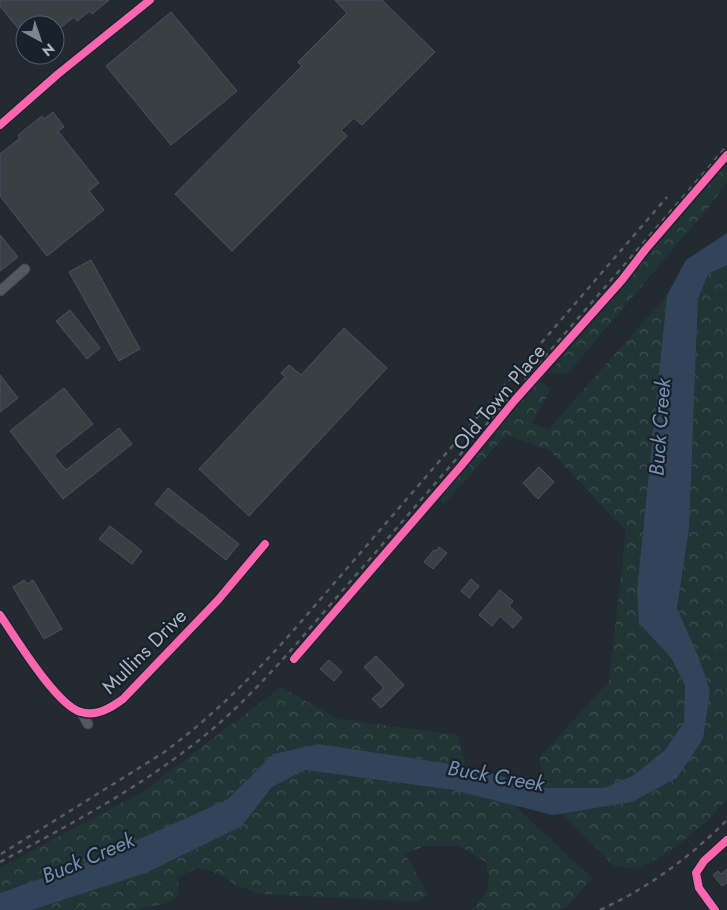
<svg xmlns="http://www.w3.org/2000/svg" width="727" height="910" font-family="Jost,sans-serif">
<style>
.forest{fill:url(#forest-crowns)}
.water{fill:#31445a}
.building{fill:#393f45;stroke:#4b525a}
.lines{fill:none;stroke-linecap:round;stroke-linejoin:round}
.minor-casing{stroke:#40454a;stroke-width:11}
.minor{stroke:#545860;stroke-width:9}
.rail{stroke:#575d63;stroke-width:2.5;stroke-dasharray:5 5;stroke-linecap:butt}
.cycleway-casing{stroke:#18212b;stroke-width:11}
.cycleway{stroke:#f766af;stroke-width:8}
.labels{text-anchor:middle;stroke-width:4.5;stroke-linejoin:round;paint-order:stroke}
.street-label{font-size:20px;fill:#acb7c4;stroke:#18212b}
.water-label{font-size:21px;font-style:italic;fill:#748fad;stroke:#18212b}
</style>
<defs>
<pattern id="forest-crowns" width="20" height="18" patternUnits="userSpaceOnUse" patternTransform="scale(1.25)"><rect width="20" height="18" fill="#213436"/><path d="M2 6a3 3 0 1 1 6 0M12 15a3 3 0 1 1 6 0" fill="none" stroke="#3f4f51"/></pattern>
</defs>
<rect width="100%" height="100%" fill="#242a31"/>
<g class="forest">
<path d="M727 162V182L709 207 567 374 549 373Z"/>
<path d="M727 265V799L707 821 674 848 639 869 614 866 561 813 632 802 677 778 703 739 699 658 677 608 689 530 698 299 708 274Z"/>
<path d="M667 295 637 590 639 623 671 658 685 685 684 722 665 750 634 775 604 788H542L540 757 609 681 626 531 549 450 506 435 443 505 440 499 538 380 551 389 532 423 549 429Z"/>
<path d="M281 687 338 719 458 735 465 766 318 744 273 754 228 799 91 861 0 893V868L142 792Z"/>
<path d="M305 770 453 790 514 805 592 878 567 907 558 910H472L486 893 489 880 486 862 459 846H424L405 854 428 894 419 902 260 894 237 886 220 874 198 868 178 877 179 896 163 904 134 910H32L146 873 242 826 272 787Z"/>
</g>
<path class="water" d="M727 233V265L708 274 698 299 689 530 677 608 699 658 710 691 703 739 677 778 632 802 553 815 453 790 305 770 272 787 242 826 146 873 32 910H0V893L91 861 228 799 273 754 318 744 465 766 542 788H604L634 775 665 750 684 722 685 685 671 658 639 623 637 590 667 295 686 260Z"/>
<g class="building">
<path d="M0 0H109L92 14 90 11 77 21 74 17 55 32V25H25V37L0 6Z"/>
<path d="M335 0H382L435 52 362 125 354 118 341 130 347 136 232 251 175 194 302 66 298 62 347 13Z"/>
<path d="M171 12 237 91 171 145 106 66Z"/>
<path d="M53 112 64 127 58 131 99 183 89 191 104 210 47 256 0 196V154L20 138 18 135 42 116 44 119Z"/>
<path d="M0 235 18 257 0 271Z"/>
<path d="M91 260 140 349 119 361 69 272Z"/>
<path d="M70 310 100 348 87 359 56 321Z"/>
<path d="M344 328 387 368 249 516 199 469 285 377 281 373 289 365 301 375Z"/>
<path d="M0 375 18 398 0 412Z"/>
<path d="M64 388 93 424 54 455 66 470 119 428 132 444 63 499 10 431Z"/>
<path d="M539 467 554 482 538 499 523 483Z"/>
<path d="M168 488 239 544 226 560 155 504Z"/>
<path d="M110 526 142 551 132 564 99 539Z"/>
<path d="M439 547 447 553 433 569 424 562 434 550 436 551Z"/>
<path d="M471 579 479 586 469 598 461 591Z"/>
<path d="M24 580 27 584 33 580 62 629 44 639 13 587Z"/>
<path d="M500 590 513 601 509 606 522 618 513 628 500 616 492 626 479 615Z"/>
<path d="M376 656 404 685 381 708 372 699 384 688 364 667Z"/>
<path d="M329 660 342 672 334 681 320 669Z"/>
<path d="M727 869V883L722 886 713 875 718 871 721 874Z"/>
</g>
<g class="lines">
<defs>
<g id="minor">
<path d="M0 125 58 74 150 0"/>
<path d="M0 291 25 269"/>
<path d="M0 615C15 637 57 706 81 712 96 717 111 708 123 699L218 600 265 544"/>
<path d="M294 659 461 466 515 400 622 280 645 250 727 155"/>
<path d="M81 712 88 724"/>
<path d="M715 910 699 888 696 873 704 861 727 840"/>
</g>
</defs>
<use href="#minor" class="minor-casing"/>
<use href="#minor" class="minor"/>
<g class="rail">
<path d="M1 854 163 753C212 717 253 676 293 631L667 197"/>
<path d="M0 862C73 823 145 785 209 732 239 707 266 678 292 649L727 146"/>
<path d="M600 910C648 888 689 858 727 820"/>
</g>
<defs>
<g id="cycleway">
<path d="M0 125 58 74 150 0"/>
<path d="M0 615C15 637 57 706 81 712 96 717 111 708 123 699L218 600 265 544"/>
<path d="M294 659 461 466 515 400 622 280 645 250 727 155"/>
<path d="M715 910 699 888 696 873 704 861 727 840"/>
</g>
</defs>
<use href="#cycleway" class="cycleway-casing"/>
<use href="#cycleway" class="cycleway"/>
</g>
<g class="labels">
<g class="street-label">
<text transform="translate(499 397) rotate(-50)" y="7">Old Town Place</text>
<text transform="translate(144 651) rotate(-45)" y="7">Mullins Drive</text>
</g>
<g class="water-label">
<text transform="translate(660 427) rotate(-86)" y="7">Buck Creek</text>
<text transform="translate(496 776) rotate(10)" y="7">Buck Creek</text>
<text transform="translate(88 858) rotate(-23)" y="7">Buck Creek</text>
</g>
</g>
<g transform="translate(40 40) rotate(140)"><circle r="24" fill="#18212b" stroke="#535d68"/>
<path d="M0-4L9 19L0 12L-9 19Z" fill="#7c8691"/>
<text y="-8" font-size="14" font-weight="bold" text-anchor="middle" fill="#acb7c4">N</text>
</g>
</svg>
